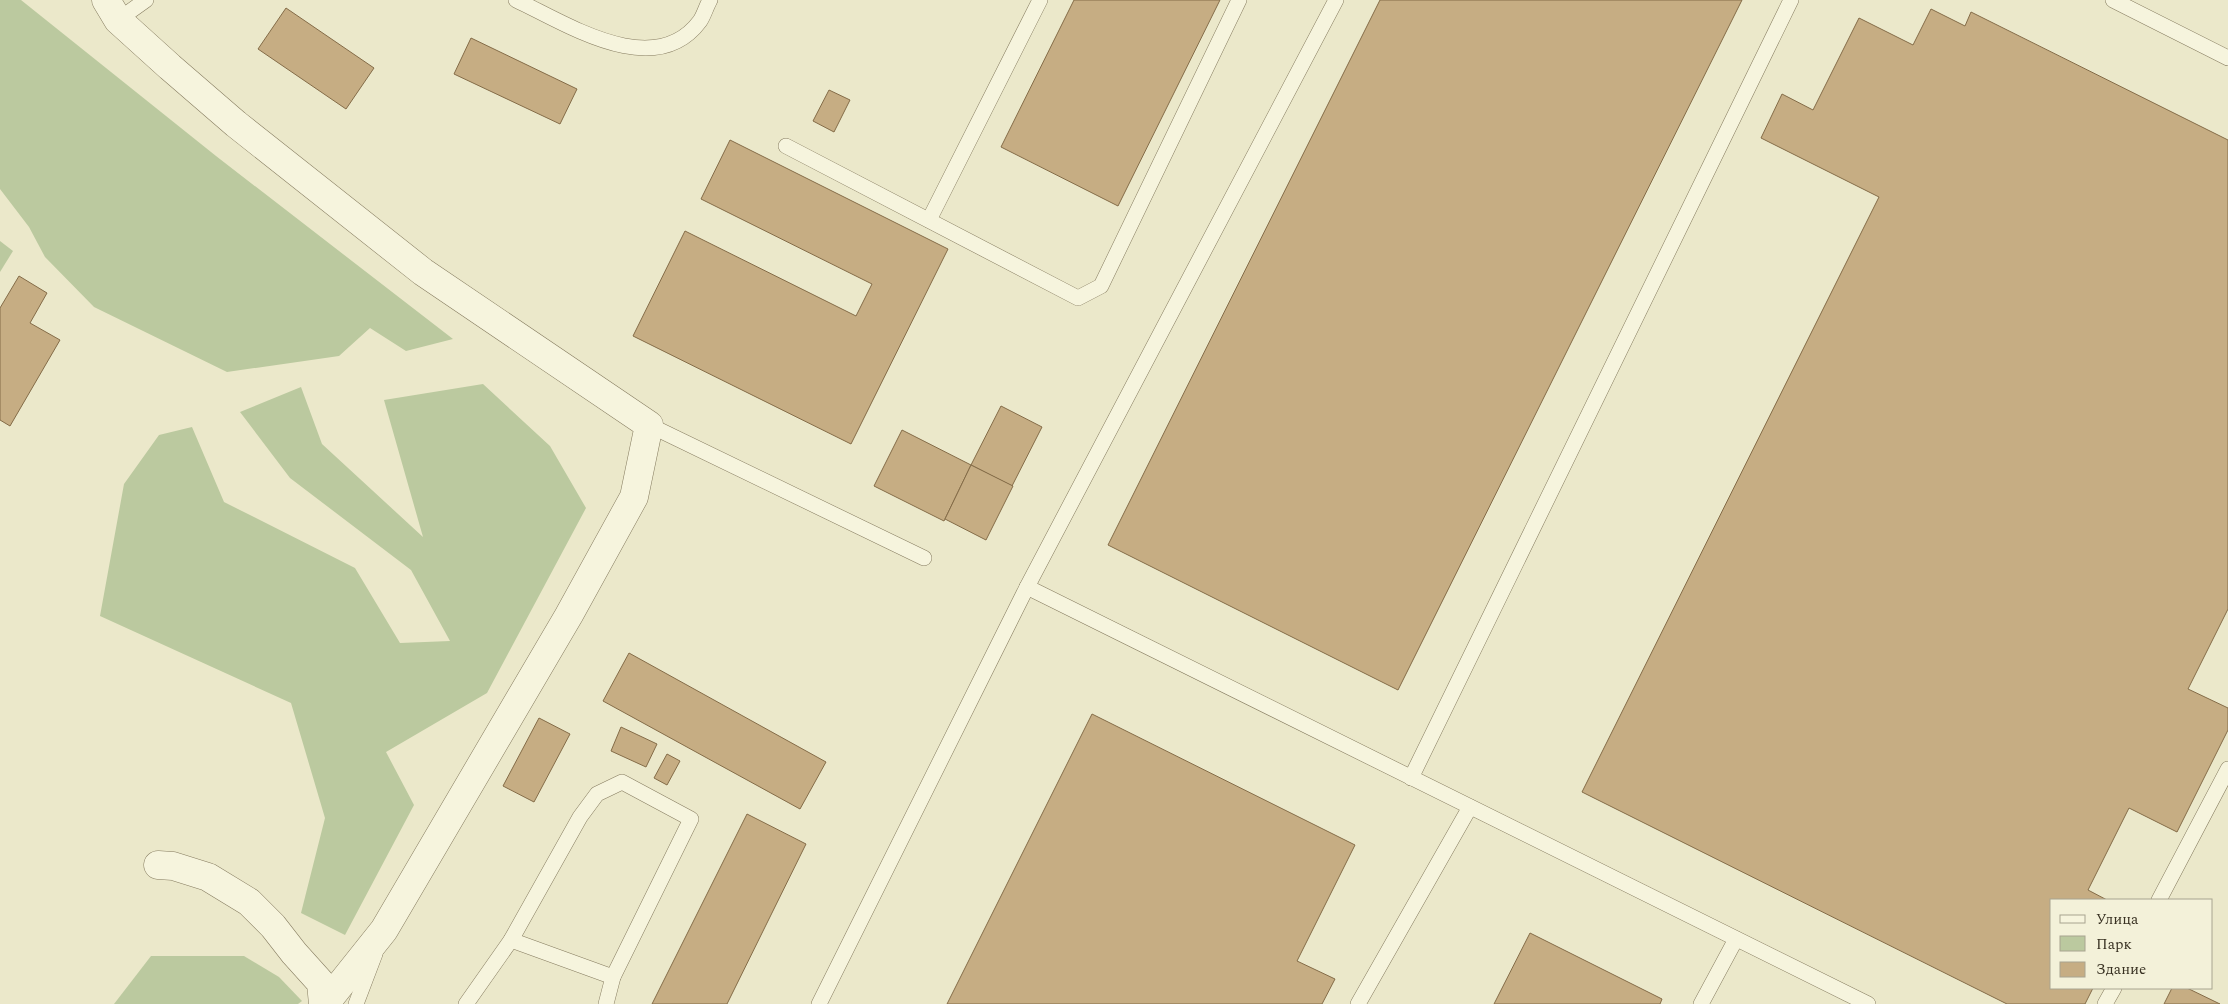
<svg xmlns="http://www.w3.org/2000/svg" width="2228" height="1004" font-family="Spectral,serif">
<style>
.green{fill:#bbc99f}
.building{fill:#c6ad83;stroke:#846c48}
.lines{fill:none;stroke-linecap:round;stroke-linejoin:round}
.lane-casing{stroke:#867c60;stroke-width:16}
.street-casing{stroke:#867c60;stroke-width:29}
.lane{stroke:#f6f4dd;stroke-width:15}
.street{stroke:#f6f4dd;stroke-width:28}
</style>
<rect width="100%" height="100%" fill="#ebe8ca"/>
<g class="green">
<path d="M0 0H21L216 156 453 339 406 351 370 328 339 356 227 372 94 307 45 257 29 227 0 189Z"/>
<path d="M0 241 13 251 0 272Z"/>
<path d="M483 384 550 446 586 508 487 693 386 752 414 805 345 935 301 913 325 818 291 703 100 616 124 484 159 435 192 427 224 502 355 568 400 643 450 641 411 570 290 478 240 412 301 387 322 444 423 537 384 400Z"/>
<path d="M151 956H244L279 977 302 1001 298 1004H114Z"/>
</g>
<g class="building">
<path d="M1074 0H1220L1118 206 1001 147Z"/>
<path d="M1380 0H1742L1398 690 1108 545Z"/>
<path d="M286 8 374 68 346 109 258 49Z"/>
<path d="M1931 9 1965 26 1971 12 2228 140V609L2188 689 2228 708V730L2177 832 2129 808 2088 890 2107 900H2052V988H2093L2085 1004H2007L1582 792 1879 197 1761 138 1782 94 1813 110 1859 18 1913 45Z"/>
<path d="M471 38 577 89 560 124 454 74Z"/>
<path d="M829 90 850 100 834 132 813 121Z"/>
<path d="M730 140 948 249 851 444 633 336 685 231 856 316 872 284 701 199Z"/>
<path d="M19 276 47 293 30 323 60 340 10 426 0 420V308Z"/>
<path d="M1001 406 1042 427 1012 486 971 465Z"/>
<path d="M902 430 971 465 944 521 874 486Z"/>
<path d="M971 465 1013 486 986 540 945 519Z"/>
<path d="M629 653 826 762 800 809 603 701Z"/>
<path d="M1092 714 1355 845 1297 961 1335 979 1322 1004H947Z"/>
<path d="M539 718 570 734 534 802 503 786Z"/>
<path d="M621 727 657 744 646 767 611 751Z"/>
<path d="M667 754 680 761 667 785 654 778Z"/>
<path d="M747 814 806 844 727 1004H652Z"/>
<path d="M1530 933 1662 999 1660 1004H1494Z"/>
<path d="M2172 988H2187L2220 1004H2164Z"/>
</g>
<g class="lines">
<defs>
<g id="lane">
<path d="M516 0C567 24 655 82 700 21 704 15 706 7 710 0"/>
<path d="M2113 0 2228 58"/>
<path d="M118 20 146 0"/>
<path d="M786 146 1078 298 1101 286 1239 0"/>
<path d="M929 220 1040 0"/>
<path d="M649 425 924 558"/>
<path d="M1027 587 1336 0"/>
<path d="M1411 778 1791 0"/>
<path d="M2159 900 2228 769"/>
<path d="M511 940 613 977"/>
<path d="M356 1004 375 954"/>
<path d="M466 1004 511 940 580 817 597 794 622 782 691 819 613 977 606 1004"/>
<path d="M819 1004 1027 587 1868 1004"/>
<path d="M1358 1004 1470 807"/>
<path d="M1701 1004 1736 939"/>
<path d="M2105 1004 2114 988"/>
</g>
<g id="street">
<path d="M106 0 118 20 170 67 236 124 423 272 649 425 634 497 569 615 384 930 325 1004"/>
<path d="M158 865 173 866 208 877 249 902 273 926 294 953 321 983 323 1004"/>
</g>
</defs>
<use href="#lane" class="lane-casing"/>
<use href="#street" class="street-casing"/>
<use href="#lane" class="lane"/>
<use href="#street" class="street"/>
</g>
<rect x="2050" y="899" width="162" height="90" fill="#f3f1d9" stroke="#a8a490"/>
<rect x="2060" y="915" width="25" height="8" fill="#f6f4dd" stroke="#a8a490"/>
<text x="2096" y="924" font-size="15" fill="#383122">Улица</text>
<rect x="2060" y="936" width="25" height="15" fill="#bbc99f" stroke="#a8a490"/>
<text x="2096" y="949" font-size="15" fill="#383122">Парк</text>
<rect x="2060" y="962" width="25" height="15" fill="#c6ad83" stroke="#a8a490"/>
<text x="2096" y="974" font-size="15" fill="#383122">Здание</text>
</svg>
